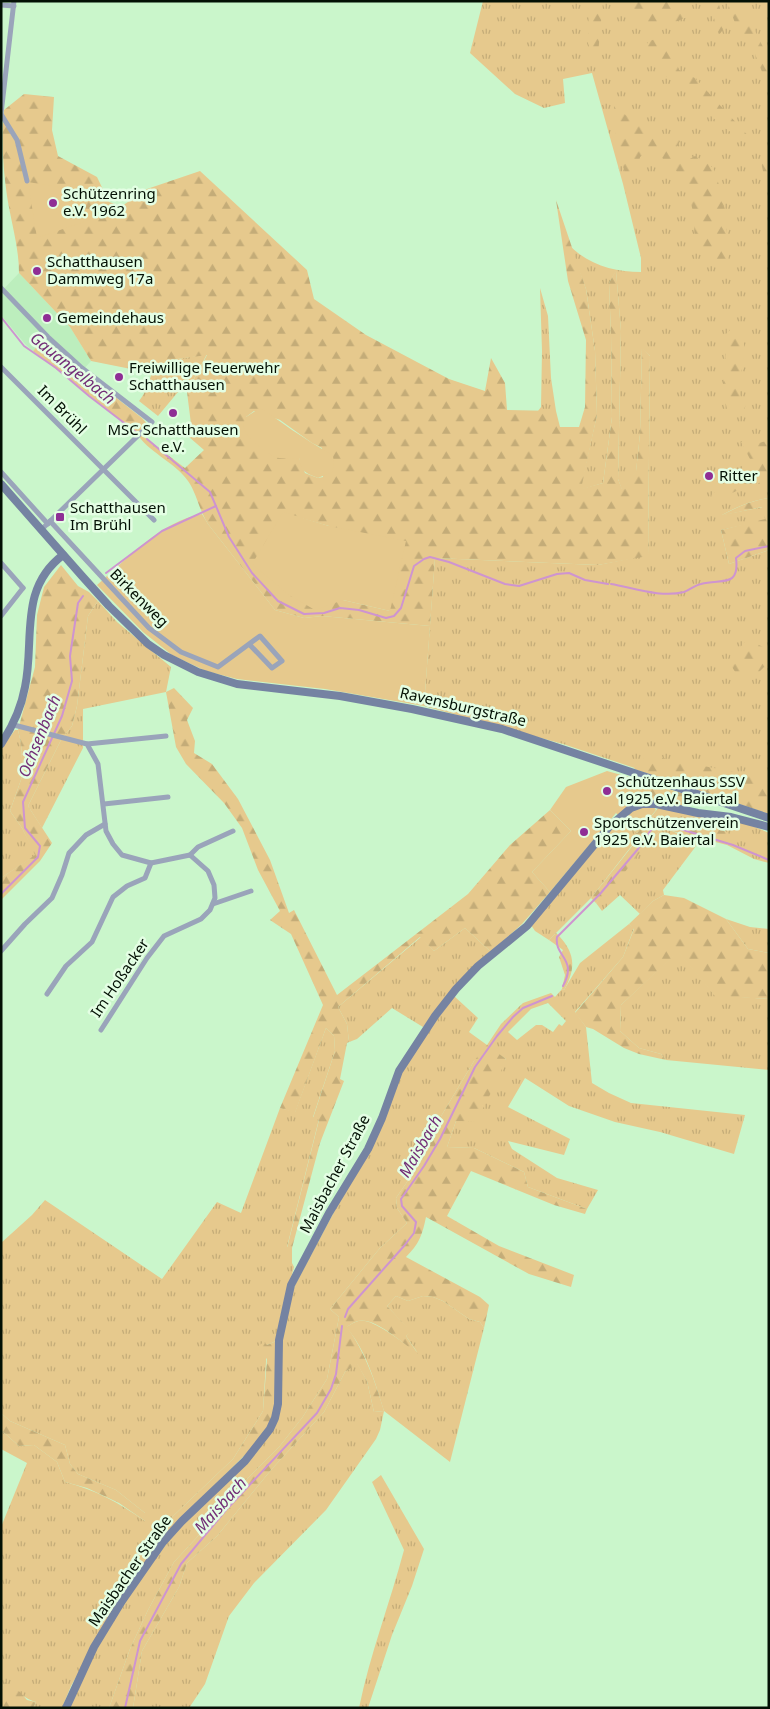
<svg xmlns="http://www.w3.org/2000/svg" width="770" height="1709" font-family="'Noto Sans',sans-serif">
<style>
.built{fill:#bceebd}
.grass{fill:url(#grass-tufts);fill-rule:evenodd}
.forest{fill:url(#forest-firs);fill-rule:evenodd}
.park{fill:#e6c98d}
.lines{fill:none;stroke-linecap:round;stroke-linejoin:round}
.stream{stroke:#ce94d0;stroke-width:2}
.street{stroke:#9aa4ba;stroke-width:5}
.secondary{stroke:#7583a2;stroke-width:8}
.poi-dot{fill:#8f2e95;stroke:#e4fee4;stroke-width:2}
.labels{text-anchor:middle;stroke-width:5;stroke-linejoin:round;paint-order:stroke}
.poi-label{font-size:15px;fill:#031004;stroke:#e4fee4;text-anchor:start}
.street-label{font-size:15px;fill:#031004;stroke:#e4fee4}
.water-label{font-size:16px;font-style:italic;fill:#722d76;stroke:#e4fee4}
</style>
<defs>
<pattern id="grass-tufts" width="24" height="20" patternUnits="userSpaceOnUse" patternTransform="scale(1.25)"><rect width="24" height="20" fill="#e6c98d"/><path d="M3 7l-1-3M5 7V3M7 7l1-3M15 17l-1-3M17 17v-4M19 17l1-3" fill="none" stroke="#c4ac78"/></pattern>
<pattern id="forest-firs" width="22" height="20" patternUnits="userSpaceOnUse" patternTransform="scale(1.25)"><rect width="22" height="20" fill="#e6c98d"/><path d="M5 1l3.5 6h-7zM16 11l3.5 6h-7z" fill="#c4ac78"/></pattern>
</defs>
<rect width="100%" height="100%" fill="#caf6cb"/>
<path class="built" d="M19 273 70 327 91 361 82 371 44 339 33 351 26 345 1 315V292Z"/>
<g class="grass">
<path d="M483 1H769V498C753 500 736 507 722 515L763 507 766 520 721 530 729 564 769 550V813L563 744 424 706 435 558 598 565 648 555 650 356 642 348 640 434 636 472 622 490 618 479 621 331 616 271 609 283 611 335 612 417 603 483 580 490 597 415 595 351 586 289 570 246C589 265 615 272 641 272V258L623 184 592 73 563 79 565 103 544 108 515 94 470 53Z"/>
<path d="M540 288 548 316 551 378 556 411H538L541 407 542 351Z"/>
<path d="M207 354 187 392H178L158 416 139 401C148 390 150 377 155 363Z"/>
<path d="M98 601 117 622 171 667 166 692 83 709V748L42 828 28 806 61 740 72 726 77 706 88 616Z"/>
<path d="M15 730H18L21 743 23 774 10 811 22 828 36 855 1 878V749Z"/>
<path d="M659 807 748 824 769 833V863L754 859 727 845 729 841 725 830C712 831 697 830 684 826 668 820 667 817 649 819Z"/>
<path d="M621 818 637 833V839L591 898 549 940 535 931 531 925Z"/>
<path d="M665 828 679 834 702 838 663 890 664 895 653 901 640 914 620 895 602 911 596 903 651 838Z"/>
<path d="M726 919 750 927 769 929V953L748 949Z"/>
<path d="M629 924 634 928 623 957 575 1012 586 1027 592 1083 609 1093 631 1103 745 1115 734 1154 660 1132 615 1122 569 1106 525 1078 508 1107 570 1139 564 1155 508 1141 512 1149 557 1178 598 1190 587 1209 528 1187 524 1172 474 1148 447 1147 456 1121 506 1059 492 1050 474 1061 440 1118 420 1163 396 1198 397 1208 407 1223 380 1248 330 1309 339 1317 327 1379 302 1418 279 1447 223 1503 200 1534 174 1562 148 1610 130 1649 109 1708H69L90 1660 124 1601 175 1532 259 1449 278 1417 282 1386 281 1361 283 1321 295 1285 334 1212 400 1075 430 1029 454 996 478 1018 469 1032 487 1045 501 1024 523 1003 551 993 555 997 562 989 564 990 580 963ZM548 1003 566 1021 562 1026 559 1024 553 1032 542 1025H536L517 1040 508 1032 531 1009Z"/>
<path d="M465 928 491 952 440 1005 423 1027 392 1008 357 1039 349 1042 347 1024 338 1007 421 937 434 951Z"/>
<path d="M678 951 715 995 769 999V1070L666 1060 661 1054 639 1048 620 1031 621 1005Z"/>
<path d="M326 1028 334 1036 335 1051 313 1117 319 1119 287 1247 292 1248V1263L294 1267 280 1318 276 1341 267 1345 263 1411 233 1459 169 1520 164 1536 124 1591 71 1686 62 1708H33L36 1702C26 1700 15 1689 5 1683L1 1691V1527L27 1463 1 1449V1430L19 1446 34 1445 57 1462 65 1482C96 1490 119 1503 145 1521V1513L116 1490 78 1474 70 1464 65 1445 10 1421 1 1413V1243L32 1215 45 1200 162 1279 217 1202 241 1213 280 1108 295 1112Z"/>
<path d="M396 1296 408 1301 423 1296 433 1297 443 1301 469 1319 480 1322 484 1328 450 1462 384 1411 380 1430 376 1439 326 1510 254 1583 229 1616 205 1684 189 1708H133L142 1651 179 1587 187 1563 217 1536 271 1470 324 1412 345 1372 357 1363 367 1381 374 1412 384 1411C375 1382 366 1350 346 1327 352 1324 358 1319 365 1321 378 1323 405 1344 417 1352L406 1336 410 1331 387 1306Z"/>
<path d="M381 1475 424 1549 412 1586 392 1635 368 1708H359C370 1654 390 1603 404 1550L372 1482Z"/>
</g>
<g class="forest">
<path d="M589 1H603L598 54 593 59 588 43Z"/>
<path d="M618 1H681L688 10 687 17C681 19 674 24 668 24 646 24 632 18 618 1Z"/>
<path d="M709 1H718L725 27 719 35Z"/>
<path d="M727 1H740L769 59V90L752 46 735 23Z"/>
<path d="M663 37 679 70 695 78 752 140 744 142 721 125 709 114 704 103 682 84 675 83 656 68 644 48 649 41Z"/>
<path d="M24 94 54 97 52 130 58 156 97 177 109 202 122 206 147 189 200 171 307 270 314 299 366 335 449 379 485 391 491 358 505 383 507 410 556 411 560 427H579L585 407 586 340 568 281 556 200 586 289 595 351 597 415 581 489 603 483 612 417 611 335 609 283 616 270 621 331 618 479 622 489 636 471 640 434 642 347 650 356 648 556 598 565 435 558 430 626 322 616 304 618 275 610 208 524C199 510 197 494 188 481 175 462 146 451 137 433L33 351 44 339 58 352 142 418 150 427 144 437 185 468 204 450 189 437 191 424 187 392 207 355 170 360 136 370 91 361 70 327 19 273C19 247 11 222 7 196 3 168 1 138 4 110ZM254 411 280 420 312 443 322 448 323 477 318 478 305 473 299 458 296 457 246 417ZM283 513 329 526 390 611 343 600Z"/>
<path d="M614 106 664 144H669L674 137 680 141 675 151 679 157 688 160 695 156C702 160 710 163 714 170 716 174 717 180 719 185 729 214 726 244 730 274 719 264 701 254 696 239 693 232 695 223 694 216 691 199 681 171 667 161 660 155 649 156 641 156L631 168 628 179 617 152Z"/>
<path d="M767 154 769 155V198L761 162Z"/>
<path d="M731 329 737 332H741L744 341V361L738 385 741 399 746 403 744 412H728C721 390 724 364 728 341L724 336Z"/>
<path d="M769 440V480C748 486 730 491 713 505H710L709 498C716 489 726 484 735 477 741 473 741 465 750 459L741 442 746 441 756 444Z"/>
<path d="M769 498V550L729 564 721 530 765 519 762 507 720 516C735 508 752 500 769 498Z"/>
<path d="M61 565 78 586 89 592 98 601 88 616 77 706 72 726 61 740 28 806 52 843 40 861 1 900V878L35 855 22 828 10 811 23 774 21 743 18 730 35 667 37 615 44 587Z"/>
<path d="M747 639 769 650V669L764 667 757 674 737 675 729 662 731 653 739 649Z"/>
<path d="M174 688 193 708 187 720 195 741 194 753 212 764 238 799 270 860 289 913 294 910 337 995 468 894 510 845 550 810 571 831 532 872 550 892 522 924 491 952 465 928 434 951 420 937 338 1007 347 1024 349 1042 347 1043 340 1079 344 1081 320 1143 292 1248H287L319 1120 313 1118 335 1051 334 1036 326 1028 295 1113 280 1108 323 1005 291 934 270 920 280 911 258 870 242 828 224 803 186 764 176 747 166 692Z"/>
<path d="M647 755 765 778 769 789V814L634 769Z"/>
<path d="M647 782 706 801 688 806 650 802 647 798Z"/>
<path d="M660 818C677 820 689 828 707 830 715 831 723 828 729 834V842L727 845C706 839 685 837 665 828L651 838 615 885 596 903 591 898 637 840V833L649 819Z"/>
<path d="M664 895 684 898 726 919 748 949 769 953V999L715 996 678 952 621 1005 620 1031 639 1048 661 1054 666 1060 639 1054 624 1048 593 1029 586 1027 575 1013 623 957 634 929 629 924 653 901Z"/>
<path d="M556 933C575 951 577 968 564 990L562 989 565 975 559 957 563 950 549 940Z"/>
<path d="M487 1045 506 1059 497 1081 476 1122 456 1121 447 1147 474 1148 524 1172 528 1187 587 1209 585 1214 554 1205 471 1171 447 1216 499 1246 574 1275 571 1287 529 1274 426 1217C422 1236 419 1244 406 1257L480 1297 489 1305 484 1328 480 1322 469 1319 443 1301 433 1297 423 1296 408 1301 396 1296 387 1306 411 1331 406 1336 418 1354C404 1344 382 1324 366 1321 359 1319 352 1323 347 1327 365 1352 375 1381 384 1411L374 1412 367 1381 357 1364 345 1372 324 1412 271 1470 217 1536 187 1563 179 1587 142 1651 133 1708H109L130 1649 148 1610 174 1562 200 1534 223 1503 279 1447 302 1418 327 1379 339 1317 330 1309 380 1248 407 1223 397 1208 396 1198 420 1163 440 1118 474 1061Z"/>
<path d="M276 1341 275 1363 276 1401 271 1421 259 1441 164 1535 169 1520 233 1459 263 1411 267 1359 255 1348 264 1342 267 1345Z"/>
<path d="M1 1413 10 1421 65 1445 70 1464 78 1474 116 1490 145 1513 152 1520 145 1521 119 1503 87 1488 65 1482 57 1462 34 1445 19 1446 1 1430Z"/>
<path d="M5 1682 20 1692 27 1700 36 1702 33 1708H1V1691Z"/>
</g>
<g class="park">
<path d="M28 182 58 187 89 220 37 238Z"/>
<path d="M182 364 189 374 169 389 162 379Z"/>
<path d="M260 408C275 417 288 428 303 437 313 444 323 449 333 456L334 464 332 472 318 478C306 473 301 472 299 458 292 458 286 459 279 458 270 456 245 438 244 428 243 424 245 420 246 417Z"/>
<path d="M283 512 329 526 406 541 390 611 343 600 315 610 289 595 252 564Z"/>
<path d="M202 514 208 524 275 610 304 618 322 616 430 626 424 706 325 689 237 679 206 671 172 655 143 632 97 585C127 559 161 521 202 514Z"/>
<path d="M607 771 647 782V798L656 810 637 833 616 813 550 892 532 872 571 831 550 810 566 787Z"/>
</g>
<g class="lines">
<g class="stream">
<path d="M1 317 24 346 56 368 89 396 136 432"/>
<path d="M147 439 210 492 229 537 252 573 278 601 304 614 324 613 340 608 359 610 386 618 394 616 401 608 414 566 424 559 430 557 449 562 505 584 519 586 557 574 569 573 585 580 608 584"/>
<path d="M106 573 162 531 216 506"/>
<path d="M611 584C634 588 661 598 684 592 690 590 695 585 701 584 720 578 740 589 736 558L745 551 769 546"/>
<path d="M1 894 38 857 40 846 25 828 23 802 62 716 72 681 70 656 78 603 83 596"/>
<path d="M563 986C578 958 554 957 557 937L600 894 638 849 651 830 658 826 667 825 733 845 769 860"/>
<path d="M345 1317 348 1309 404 1246 414 1233 416 1222 402 1206 401 1199 424 1166 440 1139 475 1067 497 1036 513 1017 523 1008 552 996"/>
<path d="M125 1708 140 1641 181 1564 226 1510 317 1413 331 1389 336 1374 342 1326"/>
</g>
<g class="street">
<path d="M1 5 14 6"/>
<path d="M1 114 14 1"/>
<path d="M1 114 17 140 27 181"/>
<path d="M1 288 48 337 82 368 152 422 41 530"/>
<path d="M1 367 154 520"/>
<path d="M1 472 48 524"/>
<path d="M50 521 149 628 181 652 218 667 260 636 282 661 272 668 249 644"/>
<path d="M1 563 23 588"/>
<path d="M1 616 23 588"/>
<path d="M14 725 87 744 98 764 106 831 113 844 122 855 151 863 190 855 208 871 214 885 215 898 210 910 201 919 164 936 147 958 101 1030"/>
<path d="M87 744 166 736"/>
<path d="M104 804 168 797"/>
<path d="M190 855 198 847 233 831"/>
<path d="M213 904 251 891"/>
<path d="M1 951 25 924 52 898 62 875 69 853 86 835 105 824"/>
<path d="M47 994 66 966 92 942 113 897 127 886 145 878 151 863"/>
</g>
<g class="secondary">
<path d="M1 484 82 576 109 606 148 644 164 655 198 672 237 684 340 696 412 709 502 729 769 818"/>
<path d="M1 744C13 726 21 709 25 687 35 640 18 589 63 555"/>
<path d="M66 1708 94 1647 122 1601 163 1542 182 1521 245 1461 270 1429 275 1418 278 1404 279 1340 291 1285 329 1213 368 1149 382 1118 399 1071 435 1016 456 989 478 966 527 926 609 827 631 808 642 804H656L698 813 731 817 769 827"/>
</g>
</g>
<g class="poi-dot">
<circle cx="53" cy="203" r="5"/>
<circle cx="37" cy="271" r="5"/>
<circle cx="47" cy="318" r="5"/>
<circle cx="119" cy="377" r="5"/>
<circle cx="173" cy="413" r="5"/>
<circle cx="709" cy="476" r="5"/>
<rect x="55" y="512" width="10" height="10" rx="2.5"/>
<circle cx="607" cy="791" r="5"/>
<circle cx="584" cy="832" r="5"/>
</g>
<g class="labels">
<g class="poi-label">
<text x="63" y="199">Schützenring<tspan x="63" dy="17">e.V. 1962</tspan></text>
<text x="47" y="267">Schatthausen<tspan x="47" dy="17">Dammweg 17a</tspan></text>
<text x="57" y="323">Gemeindehaus</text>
<text x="129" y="373">Freiwillige Feuerwehr<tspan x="129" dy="17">Schatthausen</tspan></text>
<text x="173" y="435" text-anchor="middle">MSC Schatthausen<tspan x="173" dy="17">e.V.</tspan></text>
<text x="719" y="481">Ritter</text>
<text x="70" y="513">Schatthausen<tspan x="70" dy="17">Im Brühl</tspan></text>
<text x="617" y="787">Schützenhaus SSV<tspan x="617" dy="17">1925 e.V. Baiertal</tspan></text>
<text x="594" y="828">Sportschützenverein<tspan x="594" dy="17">1925 e.V. Baiertal</tspan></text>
</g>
<g class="street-label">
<text transform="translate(62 410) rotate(45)" y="5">Im Brühl</text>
<text transform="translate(139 598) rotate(45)" y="5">Birkenweg</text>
<text transform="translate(463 707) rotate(13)" y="5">Ravensburgstraße</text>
<text transform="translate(120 978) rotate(-56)" y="5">Im Hoßacker</text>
<text transform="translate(335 1174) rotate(-62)" y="5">Maisbacher Straße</text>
<text transform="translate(130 1571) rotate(-55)" y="5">Maisbacher Straße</text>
</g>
<g class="water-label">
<text transform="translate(73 368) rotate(39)" y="6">Gauangelbach</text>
<text transform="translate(39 736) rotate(-68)" y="6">Ochsenbach</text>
<text transform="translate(420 1146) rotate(-60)" y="6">Maisbach</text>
<text transform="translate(220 1505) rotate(-48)" y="6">Maisbach</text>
</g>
</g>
<rect width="770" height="1709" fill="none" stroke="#031004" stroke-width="5"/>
</svg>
